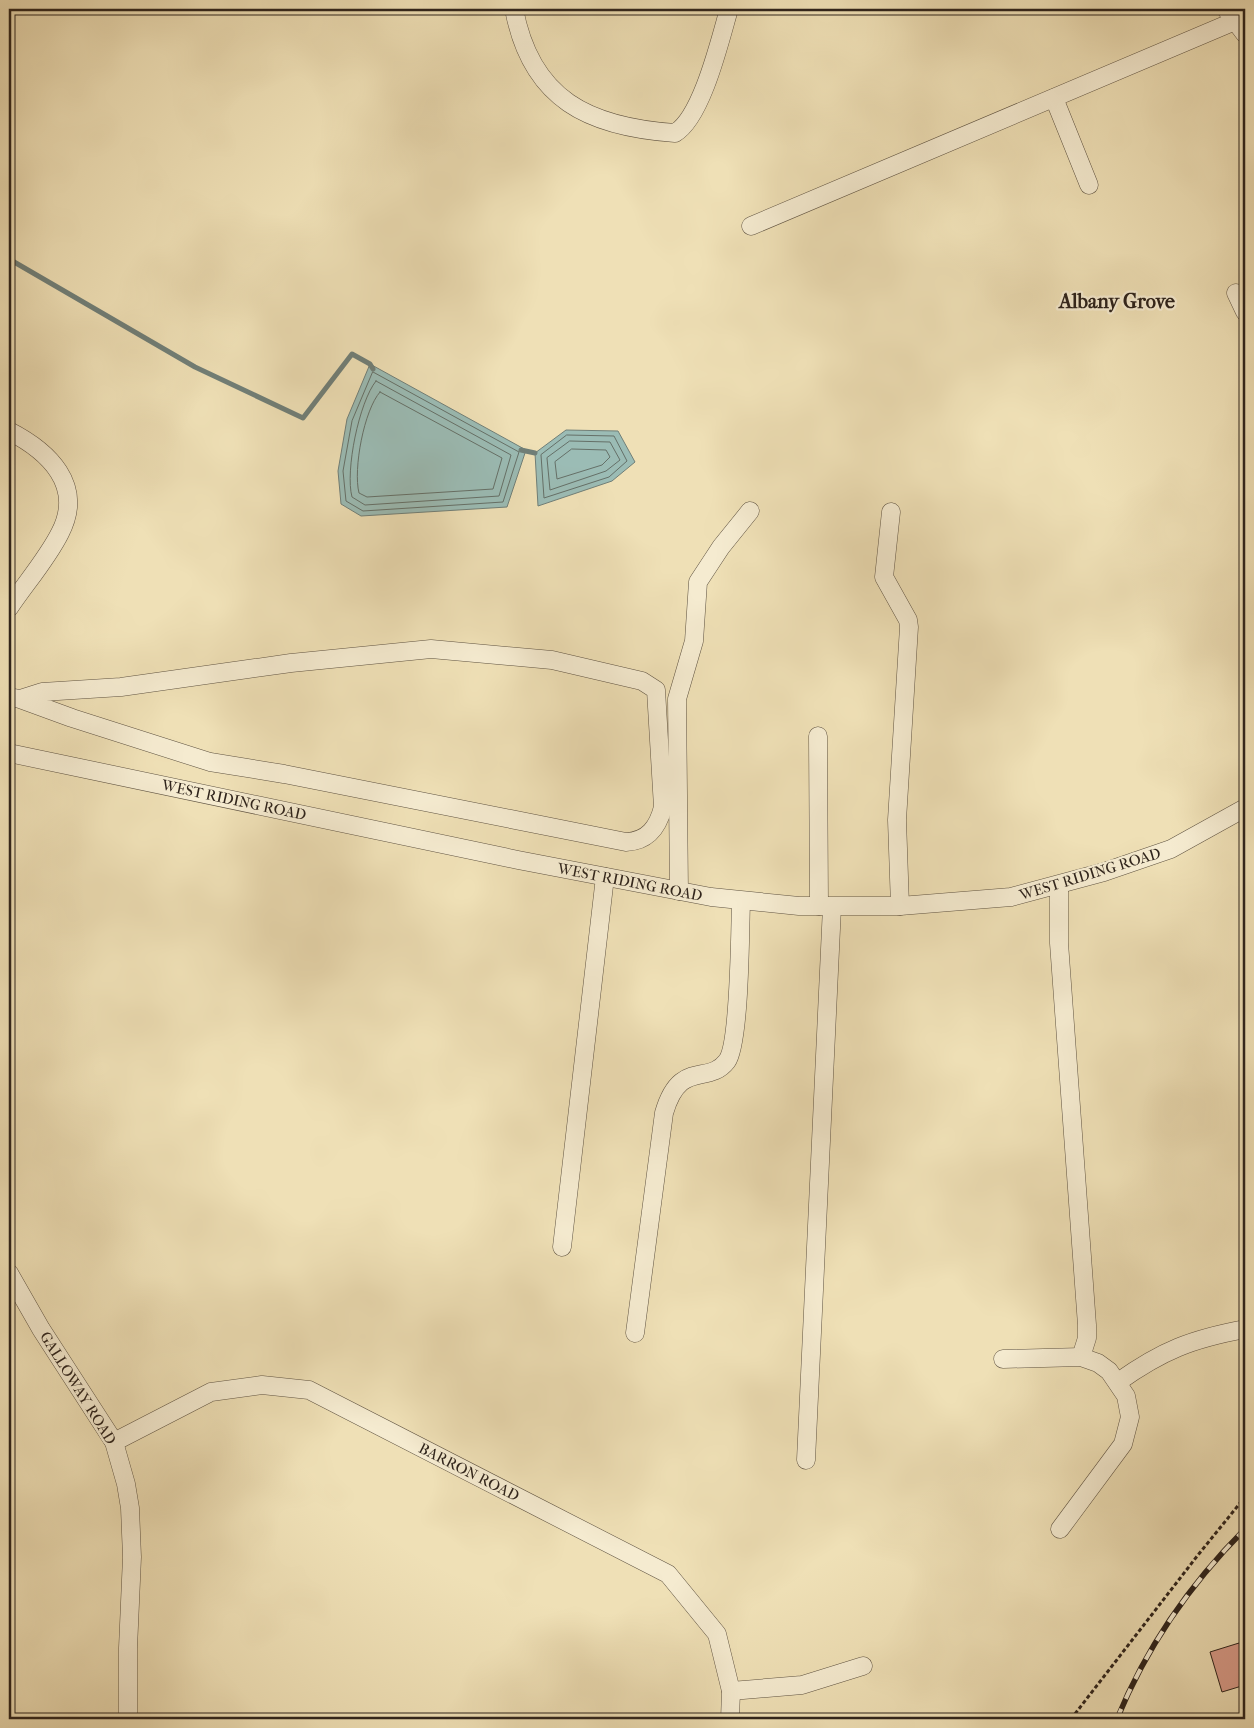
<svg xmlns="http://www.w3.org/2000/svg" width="1254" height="1728" font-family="'IM FELL French Canon',serif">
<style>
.water{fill:#9bbcb5;stroke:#707f78}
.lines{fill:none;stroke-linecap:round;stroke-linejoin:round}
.shore{stroke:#657068;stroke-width:1}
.stream{stroke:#707f78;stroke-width:5}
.building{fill:#d89b89;stroke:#2f241c}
.minor-casing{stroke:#5f5342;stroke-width:19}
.path{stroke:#2f241c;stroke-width:3;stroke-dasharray:4 2.5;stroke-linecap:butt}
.minor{stroke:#f5ebd0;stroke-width:18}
.rail-casing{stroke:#2f241c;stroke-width:5.5}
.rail{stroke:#f5ebd0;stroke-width:4;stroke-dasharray:11;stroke-linecap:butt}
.labels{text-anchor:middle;stroke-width:4.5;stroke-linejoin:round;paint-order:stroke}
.street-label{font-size:15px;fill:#2f241c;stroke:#f5ebd0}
.district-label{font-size:20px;font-weight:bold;fill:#2f241c;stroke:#f5ebd0}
</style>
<rect width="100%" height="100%" fill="#efe0b6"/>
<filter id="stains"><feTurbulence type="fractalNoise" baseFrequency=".004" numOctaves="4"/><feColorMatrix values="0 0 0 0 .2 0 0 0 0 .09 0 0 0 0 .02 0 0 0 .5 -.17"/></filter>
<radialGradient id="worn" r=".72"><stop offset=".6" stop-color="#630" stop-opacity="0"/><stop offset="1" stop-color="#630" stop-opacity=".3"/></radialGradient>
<g class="water">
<path d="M370 364 526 450 507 507 361 516 341 504 338 471 347 419Z"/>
<path d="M566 430 618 431 635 462 612 481 538 506 535 453Z"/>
</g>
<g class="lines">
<g class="shore">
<path d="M373 372 519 452 503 502 363 511 346 501 343 471 352 421Z"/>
<path d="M376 381 511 455 499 496 365 505 352 497C345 471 359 402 376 381Z"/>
<path d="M380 392 502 458 493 489 367 497 359 493C353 469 364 410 380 392Z"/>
<path d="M567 435 614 436 627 461 609 477 544 498 541 455Z"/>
<path d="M570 441 610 442 620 460 606 471 550 490 547 458Z"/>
<path d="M572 449 606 450 610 457 602 465 557 479 555 462Z"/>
</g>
<g class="stream">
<path d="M9 259 195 367 303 418 352 354 370 364 373 369"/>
<path d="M521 450 535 453"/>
</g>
</g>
<path class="building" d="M1239 1643 1245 1656V1685L1222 1692 1210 1652Z"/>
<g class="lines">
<defs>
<g id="minor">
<path d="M514 9C531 100 589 127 675 133 702 117 720 40 729 9"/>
<path d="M1226 9 1245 34"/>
<path d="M1054 98 1089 185"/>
<path d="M751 226 1235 21"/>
<path d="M1236 293 1245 312"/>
<path d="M9 431C48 451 85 485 60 533 47 559 25 584 9 608"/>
<path d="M891 512 884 577 908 620 909 627 897 820 900 906"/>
<path d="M9 697 20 699 72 718 210 762 284 774 626 842C648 841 658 827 663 807L656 690 642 681 552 660 431 649 291 663 121 687 42 692 20 699"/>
<path d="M818 736 819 906"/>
<path d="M9 753 518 860 711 897 799 906H900L1011 897 1104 872 1171 849 1245 808"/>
<path d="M1059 886V943L1087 1325V1338L1081 1357"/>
<path d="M679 891 677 699 694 641 698 582 721 547 750 511"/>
<path d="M562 1247 605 877"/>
<path d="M9 1273 41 1329 114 1442 126 1484 130 1508 132 1557 128 1648V1719"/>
<path d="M635 1333 664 1113C680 1058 708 1086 727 1061 740 1043 740 929 741 901"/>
<path d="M1003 1359 1081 1357 1098 1363 1109 1371 1126 1396 1130 1417 1123 1444 1060 1529"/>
<path d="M1118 1382C1163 1350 1192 1339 1245 1329"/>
<path d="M114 1442 211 1392 262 1385 309 1390 668 1574 717 1634 731 1691 730 1719"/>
<path d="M806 1460 832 907"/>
<path d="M731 1691 802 1685 863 1666"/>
</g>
</defs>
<use href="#minor" class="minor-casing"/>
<path class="path" d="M1071 1719 1198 1555 1245 1497"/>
<use href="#minor" class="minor"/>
<defs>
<path id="rail" d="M1117 1719C1146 1648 1191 1583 1245 1529"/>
</defs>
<use href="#rail" class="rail-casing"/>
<use href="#rail" class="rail"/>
</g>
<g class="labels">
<g class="street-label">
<text transform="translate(234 800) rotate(12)" y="5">WEST RIDING ROAD</text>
<text transform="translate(1090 874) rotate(-17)" y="5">WEST RIDING ROAD</text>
<text transform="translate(630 882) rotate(11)" y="5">WEST RIDING ROAD</text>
<text transform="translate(78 1388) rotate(58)" y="5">GALLOWAY ROAD</text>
<text transform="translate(469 1472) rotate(27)" y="5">BARRON ROAD</text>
</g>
<g class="district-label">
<text x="1117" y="308">Albany Grove</text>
</g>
</g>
<rect width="1254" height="1728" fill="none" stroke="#efe0b6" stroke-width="30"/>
<rect x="10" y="10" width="1234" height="1708" fill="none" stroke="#2f241c" stroke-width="2.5"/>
<rect x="15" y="15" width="1224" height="1698" fill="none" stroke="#2f241c"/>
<rect width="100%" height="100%" filter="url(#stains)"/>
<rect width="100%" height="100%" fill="url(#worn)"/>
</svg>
